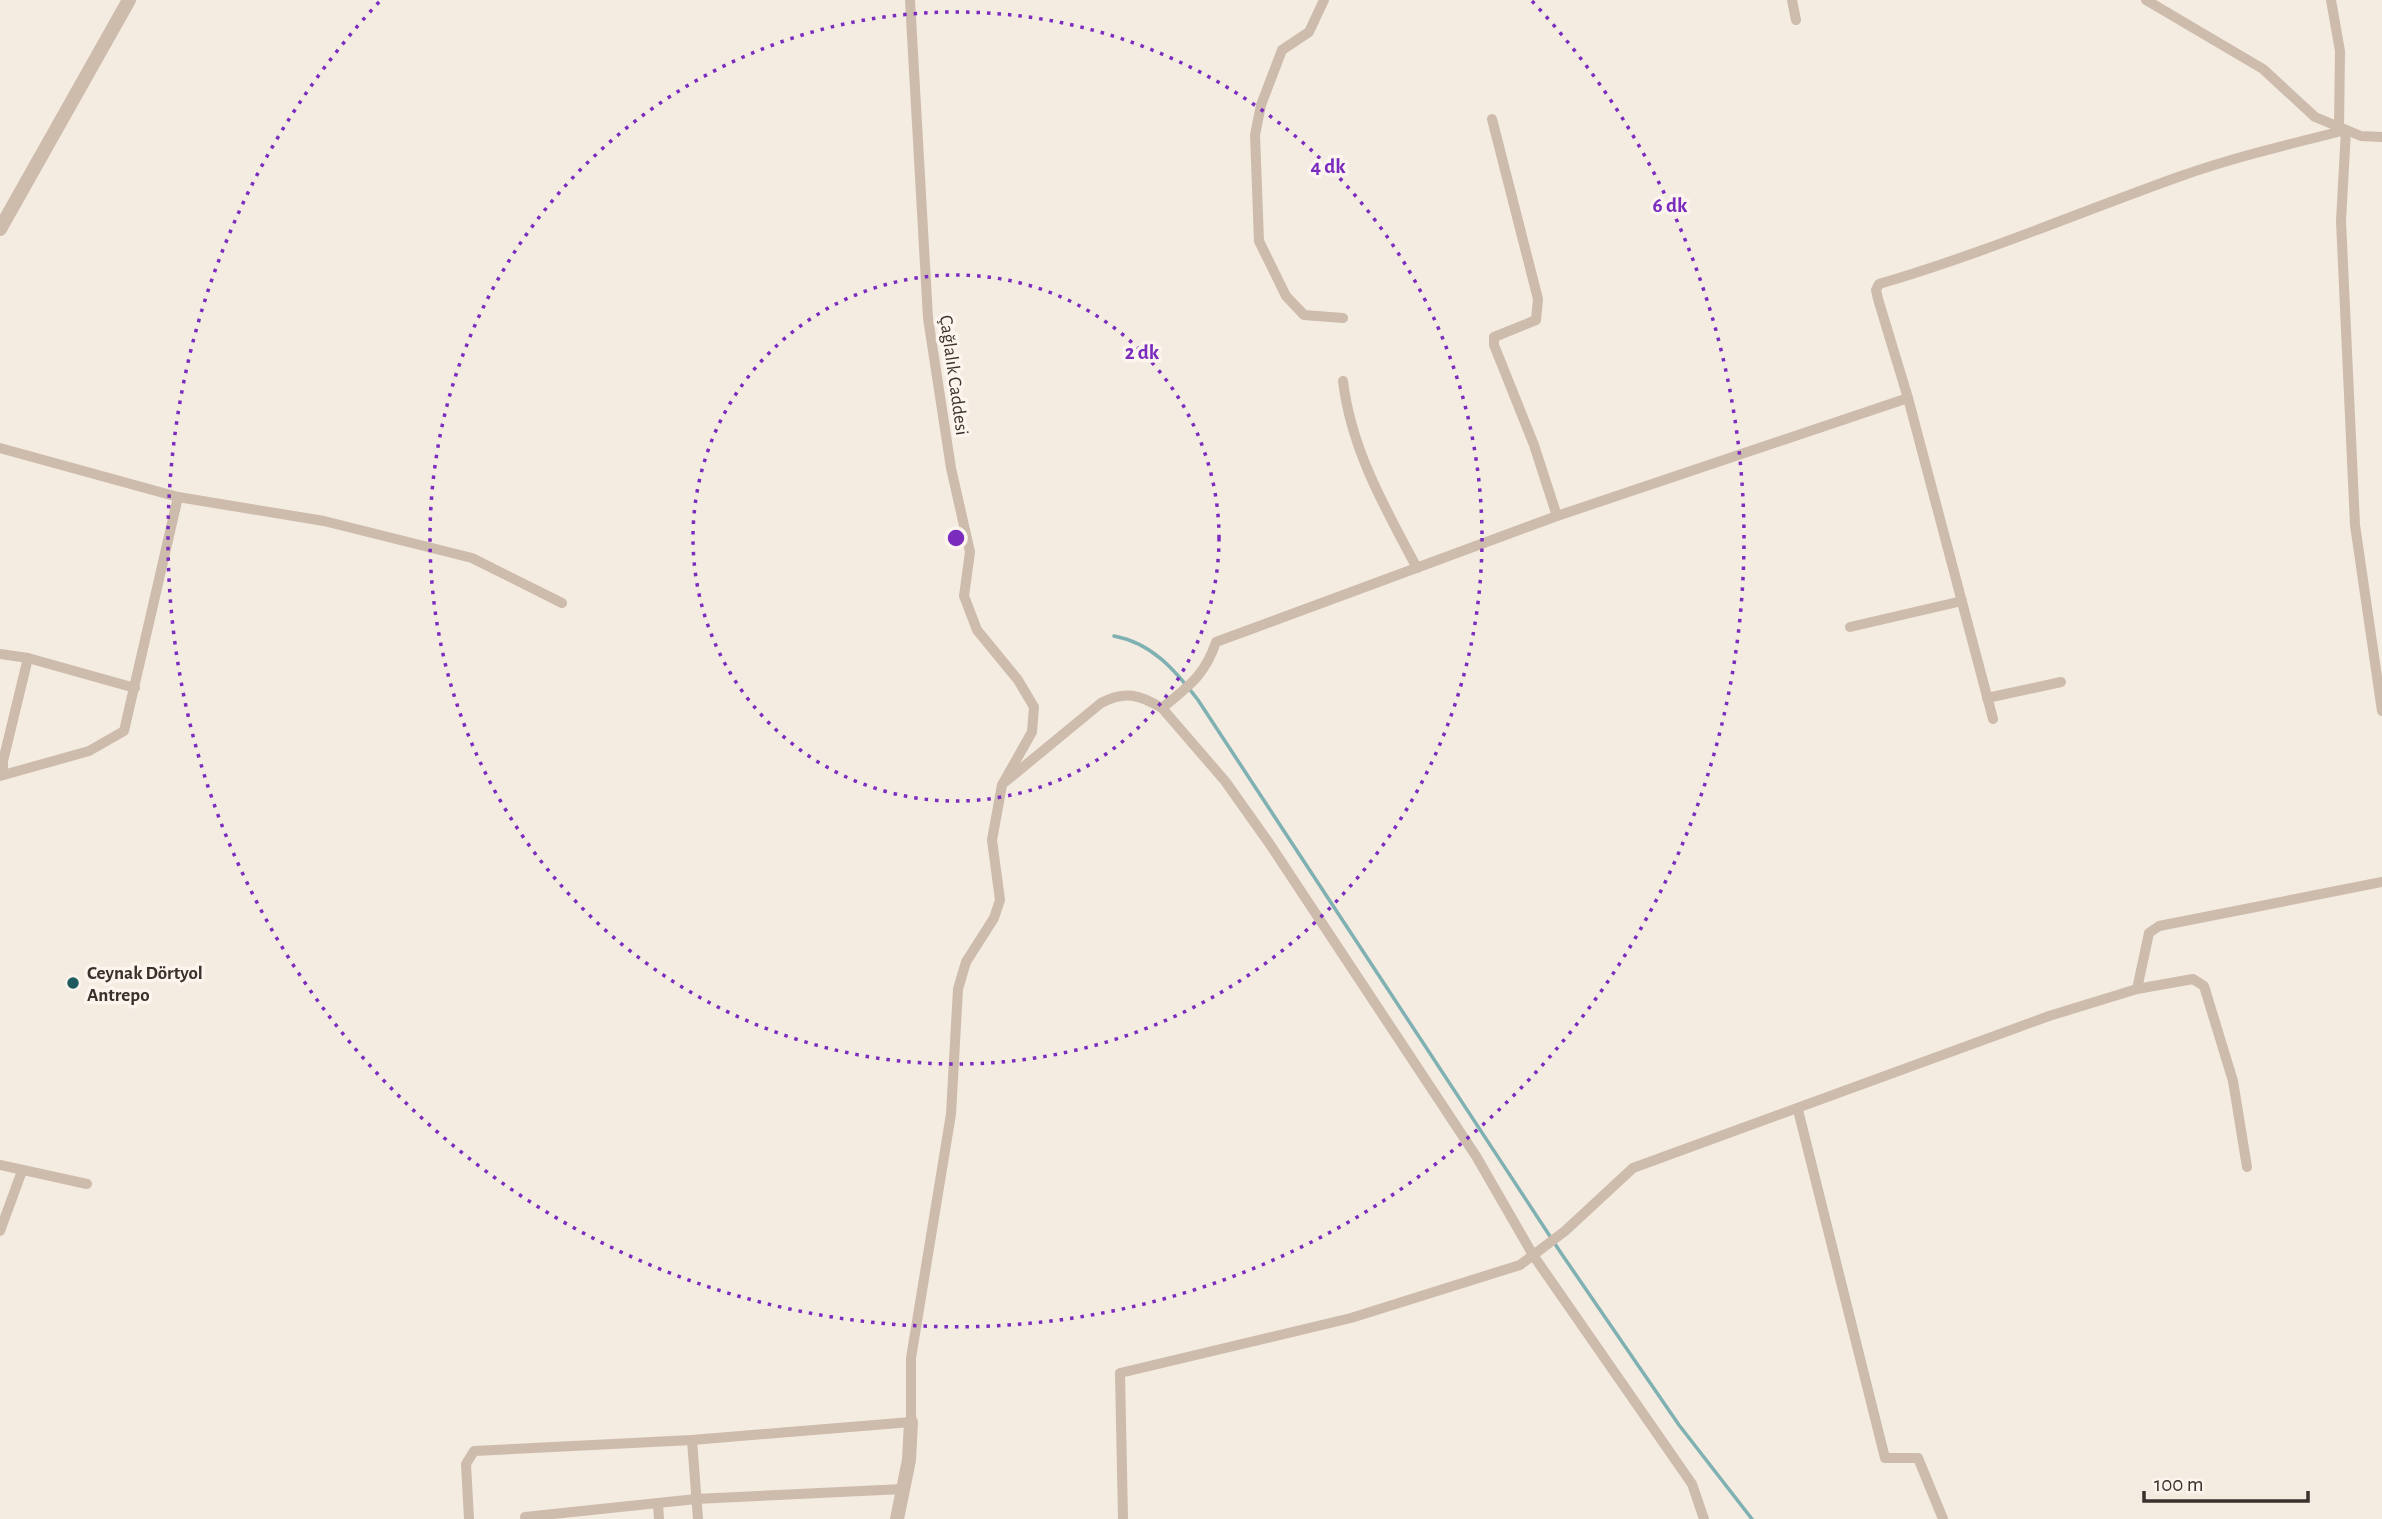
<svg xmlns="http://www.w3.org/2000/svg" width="2382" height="1519" font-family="'Alegreya Sans',sans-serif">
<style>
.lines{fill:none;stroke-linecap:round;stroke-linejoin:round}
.stream{stroke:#7fb0b2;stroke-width:3.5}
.minor{stroke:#cdbbac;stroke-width:10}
.tertiary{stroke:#cdbbac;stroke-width:14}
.ring{fill:none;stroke:#7b2cbf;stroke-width:3.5;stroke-dasharray:3.5 7}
.poi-dot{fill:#1f5a5e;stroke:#fbf5ee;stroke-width:2.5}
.labels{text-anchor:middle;stroke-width:7;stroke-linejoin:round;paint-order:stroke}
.street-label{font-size:19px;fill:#3b302b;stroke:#fbf5ee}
.poi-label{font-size:19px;font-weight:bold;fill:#3b302b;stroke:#fbf5ee;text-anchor:start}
.centre{fill:#7b2cbf;stroke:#fbf5ee;stroke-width:3.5}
.ring-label{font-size:21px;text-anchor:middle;font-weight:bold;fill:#7b2cbf;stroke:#fbf5ee;stroke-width:7;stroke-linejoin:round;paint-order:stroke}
</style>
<rect width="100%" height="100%" fill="#f4ebe1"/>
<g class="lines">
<path class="stream" d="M1114 636C1152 643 1175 670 1198 700L1561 1253 1679 1425 1752 1519"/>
<g class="minor">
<path d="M1324 0 1309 32 1282 50 1261 105 1255 135 1259 241 1286 296 1304 315 1343 318"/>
<path d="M1792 0 1796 20"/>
<path d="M2146 0 2263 69 2315 117 2361 136 2382 137"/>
<path d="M2331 0 2340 51 2339 128"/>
<path d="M1492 119 1538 299 1536 320 1494 337V345L1534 445 1557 516"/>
<path d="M1343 381C1351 449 1385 508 1417 568"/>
<path d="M0 448 178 497 324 521 472 558 562 603"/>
<path d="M1850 627 1962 601"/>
<path d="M0 654 28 658 135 688"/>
<path d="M1987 698 2061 682"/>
<path d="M1162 708 1225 781 1269 843 1476 1156 1533 1255 1692 1484 1704 1519"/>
<path d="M1993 719 1908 398 1878 299 1876 290 1879 284C1982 254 2080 212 2181 176 2235 157 2290 144 2346 130L2341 221 2355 525 2382 711"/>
<path d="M3 775V761L28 658"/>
<path d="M0 776 89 751 124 731 178 497"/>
<path d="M1005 782 1101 703C1125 690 1140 695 1162 708 1189 686 1205 675 1216 642L1557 516 1908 398"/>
<path d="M2137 989 2149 933 2159 926 2382 882"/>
<path d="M1798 1110 1885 1458H1918L1943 1519"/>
<path d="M0 1165 87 1184"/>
<path d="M0 1231 22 1171"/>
<path d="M692 1440 698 1519"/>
<path d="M658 1504 659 1519"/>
<path d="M525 1517 696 1499 903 1489"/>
<path d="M469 1519 466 1464 474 1451 692 1440 911 1422V1358L951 1114 958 989 966 962 994 918 1000 900 992 840 1002 785 1032 732 1034 707 1018 680 977 630 964 596 970 552 951 468 928 318 910 0"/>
<path d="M1123 1519 1120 1373 1351 1318 1520 1265 1565 1231 1633 1168 2049 1016 2137 989 2193 979 2204 986 2233 1081 2247 1167"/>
</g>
<g class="tertiary">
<path d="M0 229 129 0"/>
<path d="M897 1519 909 1460 911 1422"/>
</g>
</g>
<g class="ring">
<circle cx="956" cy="538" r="263"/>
<circle cx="956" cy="538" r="526"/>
<path d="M1532 1A788 788 0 1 1 380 1"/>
</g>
<circle class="poi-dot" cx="73" cy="983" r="7"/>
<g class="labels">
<g class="street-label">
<text transform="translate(955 375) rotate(82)" y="7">Çağlalık Caddesi</text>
</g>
<g class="poi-label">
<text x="87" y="979">Ceynak Dörtyol<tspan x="87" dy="22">Antrepo</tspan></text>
</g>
</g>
<circle cx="956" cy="538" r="10" class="centre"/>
<g class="ring-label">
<text x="1328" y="173">4 dk</text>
<text x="1670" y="212">6 dk</text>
<text x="1142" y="359">2 dk</text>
</g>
<path d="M2144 1491v10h164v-10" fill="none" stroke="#3b302b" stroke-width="3.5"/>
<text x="2154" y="1491" font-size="21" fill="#3b302b" stroke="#fbf5ee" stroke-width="5" paint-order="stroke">100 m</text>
</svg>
